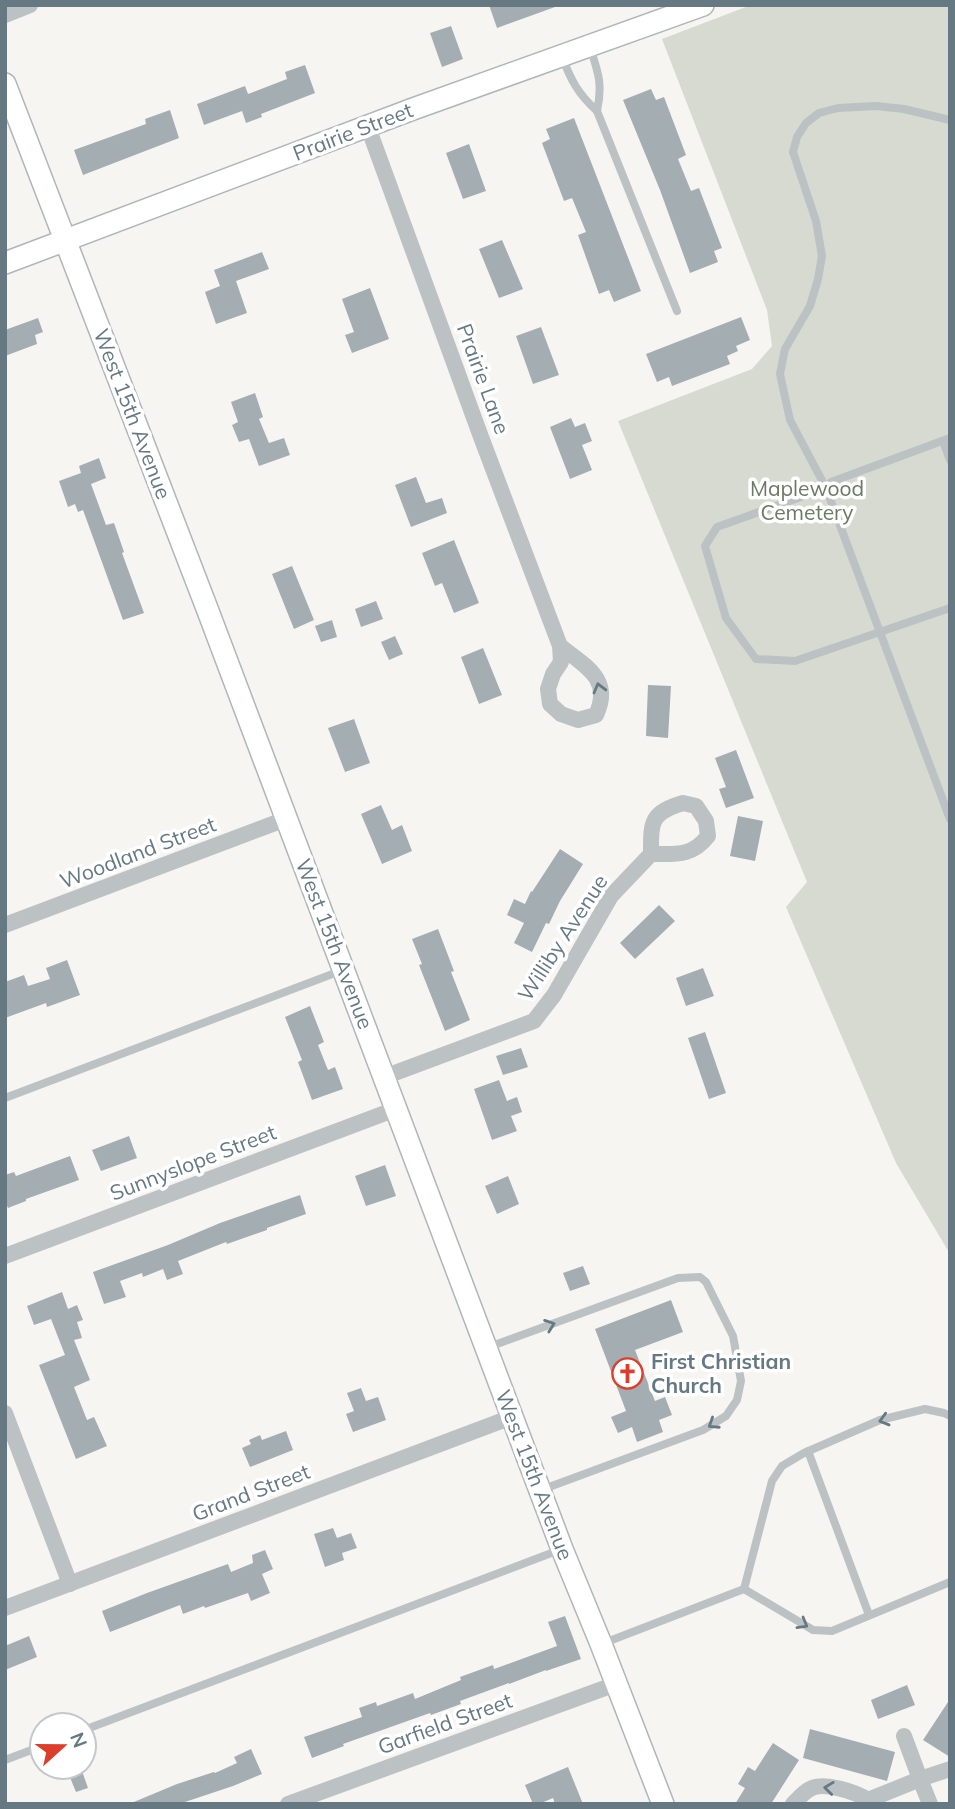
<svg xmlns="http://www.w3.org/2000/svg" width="955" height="1809" font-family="Mulish,sans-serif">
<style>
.green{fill:#d6dad1}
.building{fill:#a4aeb2}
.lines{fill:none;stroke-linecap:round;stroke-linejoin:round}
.secondary-casing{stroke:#afb6b9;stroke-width:24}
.lane{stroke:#bcc2c4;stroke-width:8}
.street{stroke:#bcc2c4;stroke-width:16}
.secondary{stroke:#fff;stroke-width:21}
.oneway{stroke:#667982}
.labels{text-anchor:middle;stroke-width:7;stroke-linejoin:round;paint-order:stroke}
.street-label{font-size:21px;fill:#667982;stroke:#fff}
.park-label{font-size:21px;fill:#6b7a64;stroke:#fff}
.poi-label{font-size:21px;font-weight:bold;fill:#667982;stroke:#fff;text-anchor:start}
</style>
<rect width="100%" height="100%" fill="#f6f5f2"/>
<path class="green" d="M751 5H950V1254L896 1163 786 907 807 882 618 421 752 369 772 346 767 310 662 39Z"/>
<g class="building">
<path d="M489 5H554L555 7 497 28Z"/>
<path d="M451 26 463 59 442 67 430 33Z"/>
<path d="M305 65 315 93 261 114 262 117 246 123 242 111 204 125 197 104 245 86 248 94 287 79 285 72Z"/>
<path d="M651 89 656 100 664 97 686 155 678 159 691 191 699 188 722 248 714 251 718 262 690 273 660 190 623 100Z"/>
<path d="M170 110 179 138 83 175 74 150 146 124 145 119Z"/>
<path d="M574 118 641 291 614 302 609 290 599 294 578 235 586 232 572 198 564 201 542 143 550 139 546 129Z"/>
<path d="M469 144 486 191 463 199 446 153Z"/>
<path d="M502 240 523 289 499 298 479 249Z"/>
<path d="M262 252 269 269 236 281 247 313 216 324 205 292 220 286 214 270Z"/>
<path d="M370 288 389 339 352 353 345 335 354 332 342 299Z"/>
<path d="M741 317 750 340 736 346 738 351 727 356 730 364 672 386 669 377 657 382 646 354Z"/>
<path d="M38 318 43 332 35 335 37 344 5 356V330Z"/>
<path d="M541 327 559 375 533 384 516 336Z"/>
<path d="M255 393 263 417 259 419 269 443 284 438 290 455 259 466 249 439 239 442 232 425 238 422 231 402Z"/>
<path d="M571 418 575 427 585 423 592 441 582 445 592 470 570 479 550 427Z"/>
<path d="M99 458 106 478 91 484 106 525 114 523 124 552 122 553 144 613 123 620 83 510 78 512 75 504 68 507 59 481 81 473 79 466Z"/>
<path d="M416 477 426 503 442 498 447 513 411 527 395 485Z"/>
<path d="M454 540 479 603 454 613 442 583 435 586 422 553Z"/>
<path d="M292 566 314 620 294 629 272 574Z"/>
<path d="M376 601 383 619 361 627 355 609Z"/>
<path d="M332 620 337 637 321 642 315 626Z"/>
<path d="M395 636 403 654 389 660 381 642Z"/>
<path d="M483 648 502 695 479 704 461 657Z"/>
<path d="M648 685 671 686 668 738 646 736Z"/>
<path d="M354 719 370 763 345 772 328 728Z"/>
<path d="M736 750 754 798 726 808 719 789 726 787 715 758Z"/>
<path d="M381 805 392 830 402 825 412 851 382 864 361 814Z"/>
<path d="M738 816 763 821 755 861 730 856Z"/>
<path d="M560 849 583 864 560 901 549 924 546 923 532 952 514 943 524 923 507 915 514 899 525 904 531 891 532 892Z"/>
<path d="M659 905 675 921 635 959 620 943Z"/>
<path d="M438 929 454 971 451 972 470 1020 445 1031 419 965 422 964 412 939Z"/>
<path d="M67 960 80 995 47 1007 46 1003 5 1018V982L24 975 28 986 50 979 46 968Z"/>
<path d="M703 968 714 996 686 1006 676 978Z"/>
<path d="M310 1006 324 1042 318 1045 328 1070 335 1067 343 1089 312 1100 298 1062 302 1060 285 1017Z"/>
<path d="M705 1032 726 1093 709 1099 688 1038Z"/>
<path d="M521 1048 528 1067 503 1075 496 1056Z"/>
<path d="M499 1080 507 1101 517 1097 522 1112 511 1116 517 1131 492 1140 474 1089Z"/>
<path d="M129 1136 137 1158 101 1171 92 1150Z"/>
<path d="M70 1156 79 1180 26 1199V1201L8 1208 5 1201V1175L14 1172 16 1176Z"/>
<path d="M385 1165 396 1196 366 1206 355 1176Z"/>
<path d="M508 1176 519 1204 497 1214 485 1186Z"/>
<path d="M300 1195 306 1214 267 1228V1230L227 1244 226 1242 178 1261 183 1274 167 1280 163 1269 143 1277 142 1273 120 1281 126 1297 104 1304 93 1272 168 1245 220 1223Z"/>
<path d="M583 1266 590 1284 570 1291 563 1273Z"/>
<path d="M62 1292 68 1309 77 1305 83 1320 77 1322 82 1338 74 1340 90 1380 74 1387 87 1420 94 1417 107 1446 76 1459 39 1365 65 1355 51 1319 34 1325 27 1306Z"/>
<path d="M671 1300 683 1332 635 1350 655 1401 665 1397 672 1415 659 1420 663 1432 637 1442 632 1427 618 1433 611 1417 626 1411 595 1329Z"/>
<path d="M361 1388 366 1401 378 1397 386 1420 353 1432 346 1414 354 1411 347 1393Z"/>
<path d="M286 1431 293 1450 250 1467 242 1448 251 1444 249 1440 260 1435 262 1440Z"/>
<path d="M333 1528 337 1538 351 1533 357 1548 342 1553 344 1560 325 1567 314 1534Z"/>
<path d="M265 1550 273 1569 262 1574 270 1593 251 1601 248 1593 205 1608 204 1606 183 1614 180 1605 110 1632 102 1611 147 1593 228 1564 231 1572 253 1563 252 1555Z"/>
<path d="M565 1616 581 1659 546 1671V1670L509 1684V1683L460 1701 461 1704 431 1715 430 1713 343 1744 344 1746 312 1758 304 1737 362 1717 359 1708 376 1702 377 1706 413 1693 415 1699 461 1680 460 1677 493 1665 494 1669 557 1646 548 1622Z"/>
<path d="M29 1636 37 1657 5 1670V1646Z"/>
<path d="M907 1685 915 1705 878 1719 871 1700Z"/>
<path d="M950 1699V1757L923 1740Z"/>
<path d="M810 1729 895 1752 887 1781 803 1758Z"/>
<path d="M773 1743 799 1760 771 1804H735L745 1788 738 1784 748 1767 755 1771Z"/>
<path d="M251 1749 262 1774 233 1786 179 1804H129L177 1784 214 1772 215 1773 237 1763 234 1757Z"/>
<path d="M568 1767 583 1804H555L553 1798 539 1804H533L525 1785Z"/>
<path d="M82 1771 88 1788 76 1792 69 1775Z"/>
</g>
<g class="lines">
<defs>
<g id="secondary">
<path d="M5 84 208 611 562 1549 601 1644 663 1804"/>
<path d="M5 263 413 109 703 5"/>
</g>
</defs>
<use href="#secondary" class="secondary-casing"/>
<g class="lane">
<path d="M590 47C598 72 603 84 597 111L677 311"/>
<path d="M562 57C571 80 578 94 597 111"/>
<path d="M950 120 904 109 876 106 838 108 819 113 806 123 797 137 793 152 816 221 822 256 818 279 810 306 785 349 780 374 790 420 826 488 950 819"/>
<path d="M950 438 831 482 826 488 717 527 705 546 726 618 756 659 795 661 950 608"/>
<path d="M943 441 950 460"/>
<path d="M5 1098 343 970"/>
<path d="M489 1347 678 1278 700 1277 706 1282 733 1336 741 1381 737 1400 726 1416 703 1430 541 1490"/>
<path d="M808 1451 869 1615"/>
<path d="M744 1589 772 1481 782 1466 804 1453 880 1420 925 1409 944 1413 950 1416"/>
<path d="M744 1589 813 1630 832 1631 950 1582"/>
<path d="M604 1643 744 1589"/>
<path d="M84 1730 562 1549"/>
<path d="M5 1760 42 1746"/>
</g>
<g class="street">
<path d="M5 15 30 5"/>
<path d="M368 127 481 437 560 646 561 662 553 674 548 689 550 704 561 714 578 720 596 715C613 679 585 666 560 646"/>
<path d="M683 803 696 806 706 821 708 836C692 857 675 854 651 854 651 822 650 813 683 803Z"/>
<path d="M5 925 286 819"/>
<path d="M384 1077 534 1021 554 995 611 896 651 854"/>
<path d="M5 1256 396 1109"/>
<path d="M5 1413 70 1584"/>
<path d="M5 1608 512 1417"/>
<path d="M288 1804 616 1684"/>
<path d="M793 1804C798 1799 804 1792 810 1789 823 1781 856 1792 868 1800"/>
<path d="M866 1804 868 1800 920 1779 904 1736"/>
<path d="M930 1804 920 1779 950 1769"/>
</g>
<use href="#secondary" class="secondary"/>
</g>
<defs><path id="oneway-chevron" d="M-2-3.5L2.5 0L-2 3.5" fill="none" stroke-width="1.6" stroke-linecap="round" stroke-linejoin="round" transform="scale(1.75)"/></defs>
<g class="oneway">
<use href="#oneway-chevron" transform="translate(599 688) rotate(-105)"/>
<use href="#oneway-chevron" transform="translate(550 1325) rotate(-20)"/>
<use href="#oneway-chevron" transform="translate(884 1420) rotate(164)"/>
<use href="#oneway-chevron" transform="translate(713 1424) rotate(147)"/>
<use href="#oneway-chevron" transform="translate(803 1624) rotate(30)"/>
<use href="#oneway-chevron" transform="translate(829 1788) rotate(-173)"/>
</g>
<defs>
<symbol id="church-ring" viewBox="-11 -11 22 22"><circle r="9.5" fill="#fff" stroke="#dd3e2b" stroke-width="1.5"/><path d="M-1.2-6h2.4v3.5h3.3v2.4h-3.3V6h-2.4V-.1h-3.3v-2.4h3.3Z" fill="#dd3e2b"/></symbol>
</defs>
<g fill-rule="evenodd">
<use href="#church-ring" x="610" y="1356" width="35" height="35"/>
</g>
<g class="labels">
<g class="street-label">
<text transform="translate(353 132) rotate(-21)" y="7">Prairie Street</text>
<text transform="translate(483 379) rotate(70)" y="7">Prairie Lane</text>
<text transform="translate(132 414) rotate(69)" y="7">West 15th Avenue</text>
<text transform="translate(138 853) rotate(-21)" y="7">Woodland Street</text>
<text transform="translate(563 938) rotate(-57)" y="7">Williby Avenue</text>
<text transform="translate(334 944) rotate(69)" y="7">West 15th Avenue</text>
<text transform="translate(193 1163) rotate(-21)" y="7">Sunnyslope Street</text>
<text transform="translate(534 1475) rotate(69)" y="7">West 15th Avenue</text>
<text transform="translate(251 1493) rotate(-21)" y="7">Grand Street</text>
<text transform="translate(445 1724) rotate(-20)" y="7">Garfield Street</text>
</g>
<g class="park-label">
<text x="807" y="496">Maplewood<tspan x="807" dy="24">Cemetery</tspan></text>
</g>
<g class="poi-label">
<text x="651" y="1369">First Christian<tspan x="651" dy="24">Church</tspan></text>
</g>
</g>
<rect width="955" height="1809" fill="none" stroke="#667982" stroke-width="14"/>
<g transform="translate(63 1746) rotate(69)"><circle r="33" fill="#ffffff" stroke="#c2c9cd" stroke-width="2"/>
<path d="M0-5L12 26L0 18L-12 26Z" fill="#dd3e2b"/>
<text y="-10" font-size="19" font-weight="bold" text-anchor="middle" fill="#667982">N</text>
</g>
</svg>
